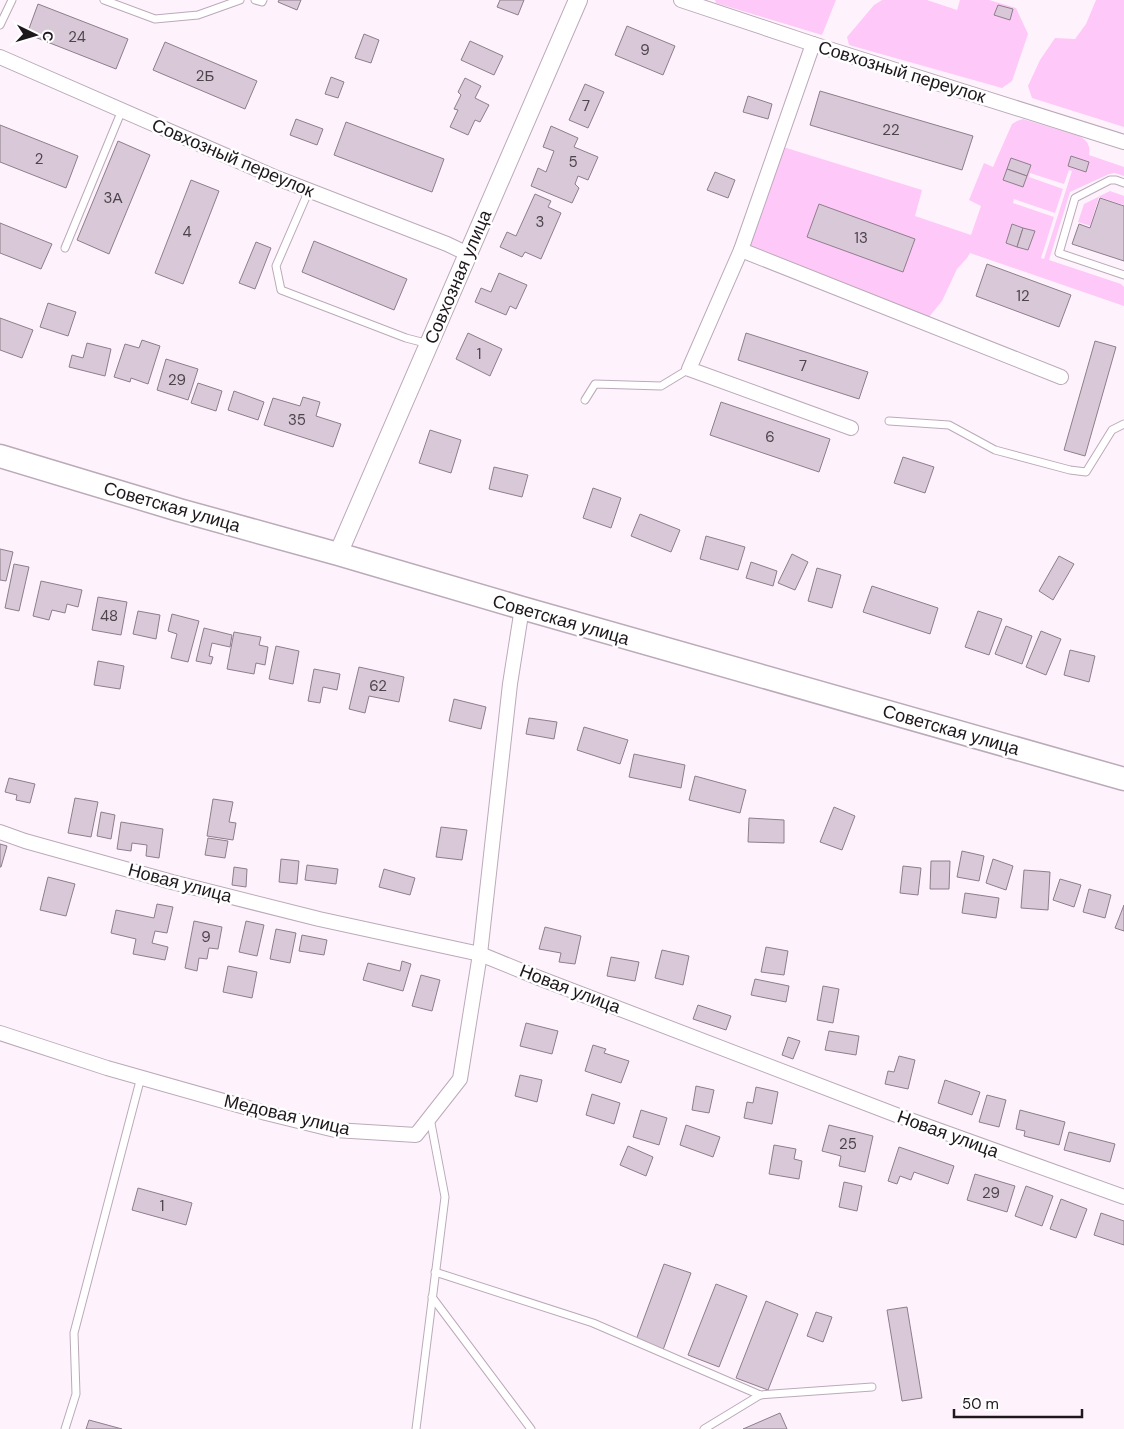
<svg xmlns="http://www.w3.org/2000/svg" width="1124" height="1429" font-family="'DM Sans',sans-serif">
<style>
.green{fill:#fec8f8;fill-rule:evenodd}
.building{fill:#d9c8d7;stroke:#8e7e8c}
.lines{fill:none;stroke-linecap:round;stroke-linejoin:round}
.service-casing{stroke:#bbaab9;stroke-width:9}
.minor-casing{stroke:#bbaab9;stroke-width:16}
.tertiary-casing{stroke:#bbaab9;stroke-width:20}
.primary-casing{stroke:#bbaab9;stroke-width:25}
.service{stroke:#fff;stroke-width:7}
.minor{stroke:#fff;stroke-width:14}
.tertiary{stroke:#fff;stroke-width:18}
.primary{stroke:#fff;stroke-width:22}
.labels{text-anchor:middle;stroke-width:5;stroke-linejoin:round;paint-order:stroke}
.number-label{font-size:15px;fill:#4d444c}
.street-label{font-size:18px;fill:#1e181d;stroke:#fff}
</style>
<rect width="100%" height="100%" fill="#fef3fd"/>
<g class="green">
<path d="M715 0H836L822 35 716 3Z"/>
<path d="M882 0H927L957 10 960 0H989L1016 8 1028 34 1012 81 1002 88 849 45 847 37 874 5Z"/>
<path d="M1096 0H1124V127L1032 98 1028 86 1040 60 1055 38 1075 39 1086 24Z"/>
<path d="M1023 119 1079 136C1087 140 1091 146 1089 155L1124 167V176L1115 173 1109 174 1070 192 1049 260 1121 284 1124 287V306L970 253 967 258 957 269 942 301 929 317 748 246 780 146 922 190 915 216 971 235 981 206 969 200 984 163 993 167 1012 124 1017 121ZM1071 156 1089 162 1086 172 1068 166ZM1069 170 1072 171 1044 259 1041 258 1054 217 1013 203 1014 199 1055 213 1063 189 1029 177 1030 173 1064 184Z"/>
<path d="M1110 191 1124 196V205L1099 197 1090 226 1078 222 1084 204Z"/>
</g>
<g class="building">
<path d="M279 0H301L297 10 278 2Z"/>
<path d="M500 0H524L518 15 497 7Z"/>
<path d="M38 4 128 39 116 69 27 34Z"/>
<path d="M998 5 1013 9 1010 20 994 15Z"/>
<path d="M627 26 675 46 663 75 615 55Z"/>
<path d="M364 34 379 40 371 63 355 58Z"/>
<path d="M470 41 503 56 494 75 461 60Z"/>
<path d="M165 42 257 81 245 109 153 70Z"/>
<path d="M331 77 344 82 338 98 325 94Z"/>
<path d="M465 78 481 86 475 98 489 105 480 122 475 120 468 135 450 127 458 110 454 109 461 95 458 92Z"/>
<path d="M585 84 604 92 588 128 569 120Z"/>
<path d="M820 91 973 136 962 170 810 125Z"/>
<path d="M748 96 772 104 768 119 743 112Z"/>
<path d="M296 119 323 129 317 145 290 135Z"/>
<path d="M346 122 444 159 432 192 334 155Z"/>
<path d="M0 125 78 156 66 188 0 162Z"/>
<path d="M551 126 578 138 574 147 598 157 588 180 578 176 575 184 579 188 572 203 531 186 538 168 546 172 554 151 543 147Z"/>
<path d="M118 141 150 155 109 254 77 240Z"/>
<path d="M1071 156 1089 162 1086 172 1068 166Z"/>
<path d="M1011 158 1031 165 1027 176 1007 169Z"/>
<path d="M1007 169 1027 176 1023 187 1003 180Z"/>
<path d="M715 172 735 180 728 198 707 190Z"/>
<path d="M191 180 219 191 183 284 155 273Z"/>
<path d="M535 194 551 201 548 207 561 213 541 259 525 252 522 257 500 247 507 232 516 236Z"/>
<path d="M1100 198 1124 206V261L1072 244 1079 224 1090 228Z"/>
<path d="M819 204 915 239 903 272 807 237Z"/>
<path d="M0 223 52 244 41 269 0 253Z"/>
<path d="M1012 224 1023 228 1017 247 1006 243Z"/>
<path d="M1023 228 1035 231 1028 250 1017 247Z"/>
<path d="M314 241 407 279 394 310 302 272Z"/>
<path d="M256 242 271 248 255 289 239 283Z"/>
<path d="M987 264 1071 295 1059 327 976 296Z"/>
<path d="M499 273 527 285 516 309 510 306 506 315 475 302 481 288 491 292Z"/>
<path d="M48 303 76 312 68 336 40 327Z"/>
<path d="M0 318 33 330 22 358 0 350Z"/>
<path d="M468 333 502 349 490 376 456 359Z"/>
<path d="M746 333 868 372 859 399 738 360Z"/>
<path d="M142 340 160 346 148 384 131 378 130 382 114 377 125 344 139 348Z"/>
<path d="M1095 341 1116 347 1085 456 1064 450Z"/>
<path d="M87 343 111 349 105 376 69 367 72 355 83 358Z"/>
<path d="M166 359 198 369 188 400 157 390Z"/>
<path d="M198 383 222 391 216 411 191 403Z"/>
<path d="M234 391 264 402 258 420 228 410Z"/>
<path d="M303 397 320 402 316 416 341 424 333 447 264 425 273 398 300 406Z"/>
<path d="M721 402 830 439 819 472 710 435Z"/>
<path d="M430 430 461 440 451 473 419 463Z"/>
<path d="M903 457 934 467 925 493 894 483Z"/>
<path d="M494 467 528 475 522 497 489 489Z"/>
<path d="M593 488 621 498 611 528 583 518Z"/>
<path d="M640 514 680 530 671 552 631 536Z"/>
<path d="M706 536 745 547 738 570 700 559Z"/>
<path d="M0 549 13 552 6 581 0 580Z"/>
<path d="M792 554 808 562 795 590 778 583Z"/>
<path d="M1059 556 1074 564 1053 600 1039 591Z"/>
<path d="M751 562 777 571 773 586 746 578Z"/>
<path d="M14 564 29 567 19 611 5 608Z"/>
<path d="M817 568 841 575 832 608 808 601Z"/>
<path d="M41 581 82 590 78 607 67 604 65 613 52 610 49 620 33 616Z"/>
<path d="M872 586 938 608 930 634 863 612Z"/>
<path d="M98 597 127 602 121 635 92 630Z"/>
<path d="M138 611 160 615 156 639 133 634Z"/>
<path d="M978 611 1002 619 989 655 965 647Z"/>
<path d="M172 614 199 621 188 662 171 658 177 634 168 631Z"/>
<path d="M1006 626 1032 636 1022 664 995 654Z"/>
<path d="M204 628 232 635 230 647 212 643 209 656 213 657 211 664 196 661Z"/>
<path d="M1041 631 1061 639 1046 675 1026 667Z"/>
<path d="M234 632 261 637 259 645 268 647 265 665 256 663 254 674 227 669Z"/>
<path d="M276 646 299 651 293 684 269 679Z"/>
<path d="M1070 650 1095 656 1089 682 1064 675Z"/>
<path d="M98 661 124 666 120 689 94 685Z"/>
<path d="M359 667 404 677 399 702 369 696 365 713 349 709Z"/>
<path d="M314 669 340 674 337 690 323 687 320 703 308 701Z"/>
<path d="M454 699 486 707 481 729 449 721Z"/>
<path d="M529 718 557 722 554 739 526 734Z"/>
<path d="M584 727 628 740 620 764 577 750Z"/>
<path d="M634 754 685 765 681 788 629 777Z"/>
<path d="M695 776 746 790 740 813 689 800Z"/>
<path d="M9 778 35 784 30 803 16 800 17 795 5 792Z"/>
<path d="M75 798 98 802 91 837 68 833Z"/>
<path d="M213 799 233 802 229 822 236 823 233 840 207 836Z"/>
<path d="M834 807 855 816 842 850 820 842Z"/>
<path d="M101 812 115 815 111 839 97 836Z"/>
<path d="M749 818 784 820V843L748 842Z"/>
<path d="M121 822 163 829 159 858 146 856 147 845 132 843 131 851 117 849Z"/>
<path d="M441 827 467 830 462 860 436 857Z"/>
<path d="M208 838 228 841 225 858 205 855Z"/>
<path d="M0 844 7 846 1 867H0Z"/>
<path d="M962 851 984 856 979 881 957 877Z"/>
<path d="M281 859 299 861 297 884 279 882Z"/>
<path d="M993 859 1013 866 1006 890 986 883Z"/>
<path d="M931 861H950L949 889H930Z"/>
<path d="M307 865 338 869 336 884 305 880Z"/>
<path d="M903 866 921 868 918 895 900 893Z"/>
<path d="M234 867 247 869 246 887 232 885Z"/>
<path d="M384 869 415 878 410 895 379 887Z"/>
<path d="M1024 870 1050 872 1048 910 1021 908Z"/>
<path d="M48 877 75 884 66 916 40 910Z"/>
<path d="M1060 879 1081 885 1074 907 1053 900Z"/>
<path d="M1089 889 1111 895 1105 918 1083 912Z"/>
<path d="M965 893 999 898 996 918 962 913Z"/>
<path d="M157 904 173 907 167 933 155 931 152 943 168 947 165 960 133 954 136 939 111 933 116 910 154 918Z"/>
<path d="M1124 905V931L1115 928Z"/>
<path d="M194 921 222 927 218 949 209 948 207 959 199 958 197 971 185 968Z"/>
<path d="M246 921 264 925 257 956 239 952Z"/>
<path d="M545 927 581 936 575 964 559 962 561 953 539 949Z"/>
<path d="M276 929 296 933 290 963 270 959Z"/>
<path d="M302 935 327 940 324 955 299 951Z"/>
<path d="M766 947 788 951 784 975 761 972Z"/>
<path d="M662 950 689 956 683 985 655 978Z"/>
<path d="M611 957 639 962 635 981 607 976Z"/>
<path d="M402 961 411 964 403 991 363 980 368 963 400 971Z"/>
<path d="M228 966 257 972 252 998 223 992Z"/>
<path d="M421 975 440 980 432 1011 412 1006Z"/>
<path d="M755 979 789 986 786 1002 751 995Z"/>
<path d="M823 986 839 989 833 1023 817 1020Z"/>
<path d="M698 1005 731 1016 726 1030 693 1019Z"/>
<path d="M526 1023 558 1031 552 1054 520 1046Z"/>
<path d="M829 1031 859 1036 856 1055 825 1050Z"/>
<path d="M788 1037 800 1041 793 1059 782 1055Z"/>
<path d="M593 1045 606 1049 604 1053 629 1061 621 1083 585 1071Z"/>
<path d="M899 1056 915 1060 908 1089 885 1084 888 1071 894 1072Z"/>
<path d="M520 1075 542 1080 537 1102 515 1096Z"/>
<path d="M945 1080 980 1092 972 1115 938 1103Z"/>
<path d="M696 1086 714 1090 709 1113 692 1110Z"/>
<path d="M756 1087 778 1092 772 1124 744 1118 747 1102 753 1103Z"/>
<path d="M592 1094 620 1103 614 1124 586 1115Z"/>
<path d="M987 1095 1006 1100 999 1127 979 1122Z"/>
<path d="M641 1110 667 1118 659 1145 633 1137Z"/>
<path d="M1020 1110 1065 1122 1059 1145 1024 1136 1025 1131 1016 1129Z"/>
<path d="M686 1125 720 1137 713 1157 680 1145Z"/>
<path d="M829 1125 873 1136 865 1172 839 1166 841 1156 822 1151Z"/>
<path d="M1069 1132 1115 1144 1110 1162 1064 1150Z"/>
<path d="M774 1145 796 1149 794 1159 802 1161 799 1179 769 1174Z"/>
<path d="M628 1146 653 1157 646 1176 620 1165Z"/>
<path d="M899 1147 954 1166 948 1184 914 1172 911 1180 900 1176 897 1184 888 1181Z"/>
<path d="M975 1174 1015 1186 1007 1212 967 1200Z"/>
<path d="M844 1182 862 1186 857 1211 839 1207Z"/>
<path d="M1026 1186 1053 1196 1042 1226 1015 1216Z"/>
<path d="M138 1188 192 1203 186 1225 132 1210Z"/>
<path d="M1061 1199 1087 1209 1076 1238 1050 1229Z"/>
<path d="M1101 1213 1124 1221V1245L1094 1235Z"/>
<path d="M664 1264 691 1273 663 1350 636 1340Z"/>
<path d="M716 1284 747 1296 719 1367 688 1355Z"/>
<path d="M766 1301 798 1314 768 1390 736 1378Z"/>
<path d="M907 1307 922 1398 902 1401 887 1310Z"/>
<path d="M816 1312 832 1317 823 1342 807 1336Z"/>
<path d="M780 1413 787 1429H743Z"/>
<path d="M89 1420 122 1429H86Z"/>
</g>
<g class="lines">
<defs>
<g id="service">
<path d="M104 0 155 19 198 15 240 0"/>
<path d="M255 0 262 2 263 0"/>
<path d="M0 25 12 0"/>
<path d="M1124 183 1116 180H1110L1075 198 1059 253 1124 275"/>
<path d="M309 190 276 266 281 290 406 338 429 344"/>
<path d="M65 248 122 110"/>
<path d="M585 400 595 384 661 386 689 369"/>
<path d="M889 421 949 425 995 450 1070 470 1086 472 1112 430 1124 424"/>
<path d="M435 1272 593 1323 760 1395 872 1387"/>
<path d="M432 1297 531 1429"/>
<path d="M65 1429 76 1394 74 1333 141 1077"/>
<path d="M416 1429 445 1197 430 1118"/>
<path d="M704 1429 760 1395"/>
</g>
<g id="minor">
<path d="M681 0 813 44 1124 142"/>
<path d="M813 44 741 250 689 369 851 428"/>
<path d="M0 57 277 178 447 244 468 254"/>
<path d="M741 250 1061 377"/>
<path d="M0 832 25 841 172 882 319 919 480 954 539 978 899 1116 1124 1197"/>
<path d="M0 1033 107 1068 266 1113 335 1130 416 1135 460 1079 480 954 510 684 522 608"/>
</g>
<path id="tertiary" d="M338 554 578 0"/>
<path id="primary" d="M0 456 179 510 338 554 522 608 1124 779"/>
</defs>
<use href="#service" class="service-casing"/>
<use href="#minor" class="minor-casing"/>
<use href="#tertiary" class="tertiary-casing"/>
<use href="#primary" class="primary-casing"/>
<use href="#service" class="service"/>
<use href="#minor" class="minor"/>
<use href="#tertiary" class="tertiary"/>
<use href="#primary" class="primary"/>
</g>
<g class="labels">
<g class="number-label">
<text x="77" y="42">24</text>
<text x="645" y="55">9</text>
<text x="205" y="81">2Б</text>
<text x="586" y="111">7</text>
<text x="891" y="135">22</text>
<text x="39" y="164">2</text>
<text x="573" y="167">5</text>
<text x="113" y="203">3А</text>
<text x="540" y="227">3</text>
<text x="187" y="237">4</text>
<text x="861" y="243">13</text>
<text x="1023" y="301">12</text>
<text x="479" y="359">1</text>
<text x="803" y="371">7</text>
<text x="177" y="385">29</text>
<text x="297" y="425">35</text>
<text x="770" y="442">6</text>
<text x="109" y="621">48</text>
<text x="378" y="691">62</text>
<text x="206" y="942">9</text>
<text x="848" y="1149">25</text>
<text x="991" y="1198">29</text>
<text x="162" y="1211">1</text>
</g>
<g class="street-label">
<text transform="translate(902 72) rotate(17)" y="6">Совхозный переулок</text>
<text transform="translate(233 158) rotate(23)" y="6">Совхозный переулок</text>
<text transform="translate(458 277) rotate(-67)" y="6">Совхозная улица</text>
<text transform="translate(172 507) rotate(16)" y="6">Советская улица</text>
<text transform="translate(561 620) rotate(16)" y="6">Советская улица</text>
<text transform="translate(951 730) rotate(16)" y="6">Советская улица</text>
<text transform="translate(180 883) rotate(15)" y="6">Новая улица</text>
<text transform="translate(570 989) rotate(21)" y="6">Новая улица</text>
<text transform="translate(287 1115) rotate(13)" y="6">Медовая улица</text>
<text transform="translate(948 1134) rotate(20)" y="6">Новая улица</text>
</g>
</g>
<g transform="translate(35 35) rotate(95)" stroke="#ffffff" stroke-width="4" paint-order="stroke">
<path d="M0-4L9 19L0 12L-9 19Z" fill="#1e181d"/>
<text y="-8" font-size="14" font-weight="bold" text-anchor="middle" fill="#1e181d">С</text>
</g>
<path d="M954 1409v8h128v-8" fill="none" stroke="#1e181d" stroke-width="2.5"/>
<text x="962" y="1409" font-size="15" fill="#1e181d" stroke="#ffffff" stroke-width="4" paint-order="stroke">50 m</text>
</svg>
